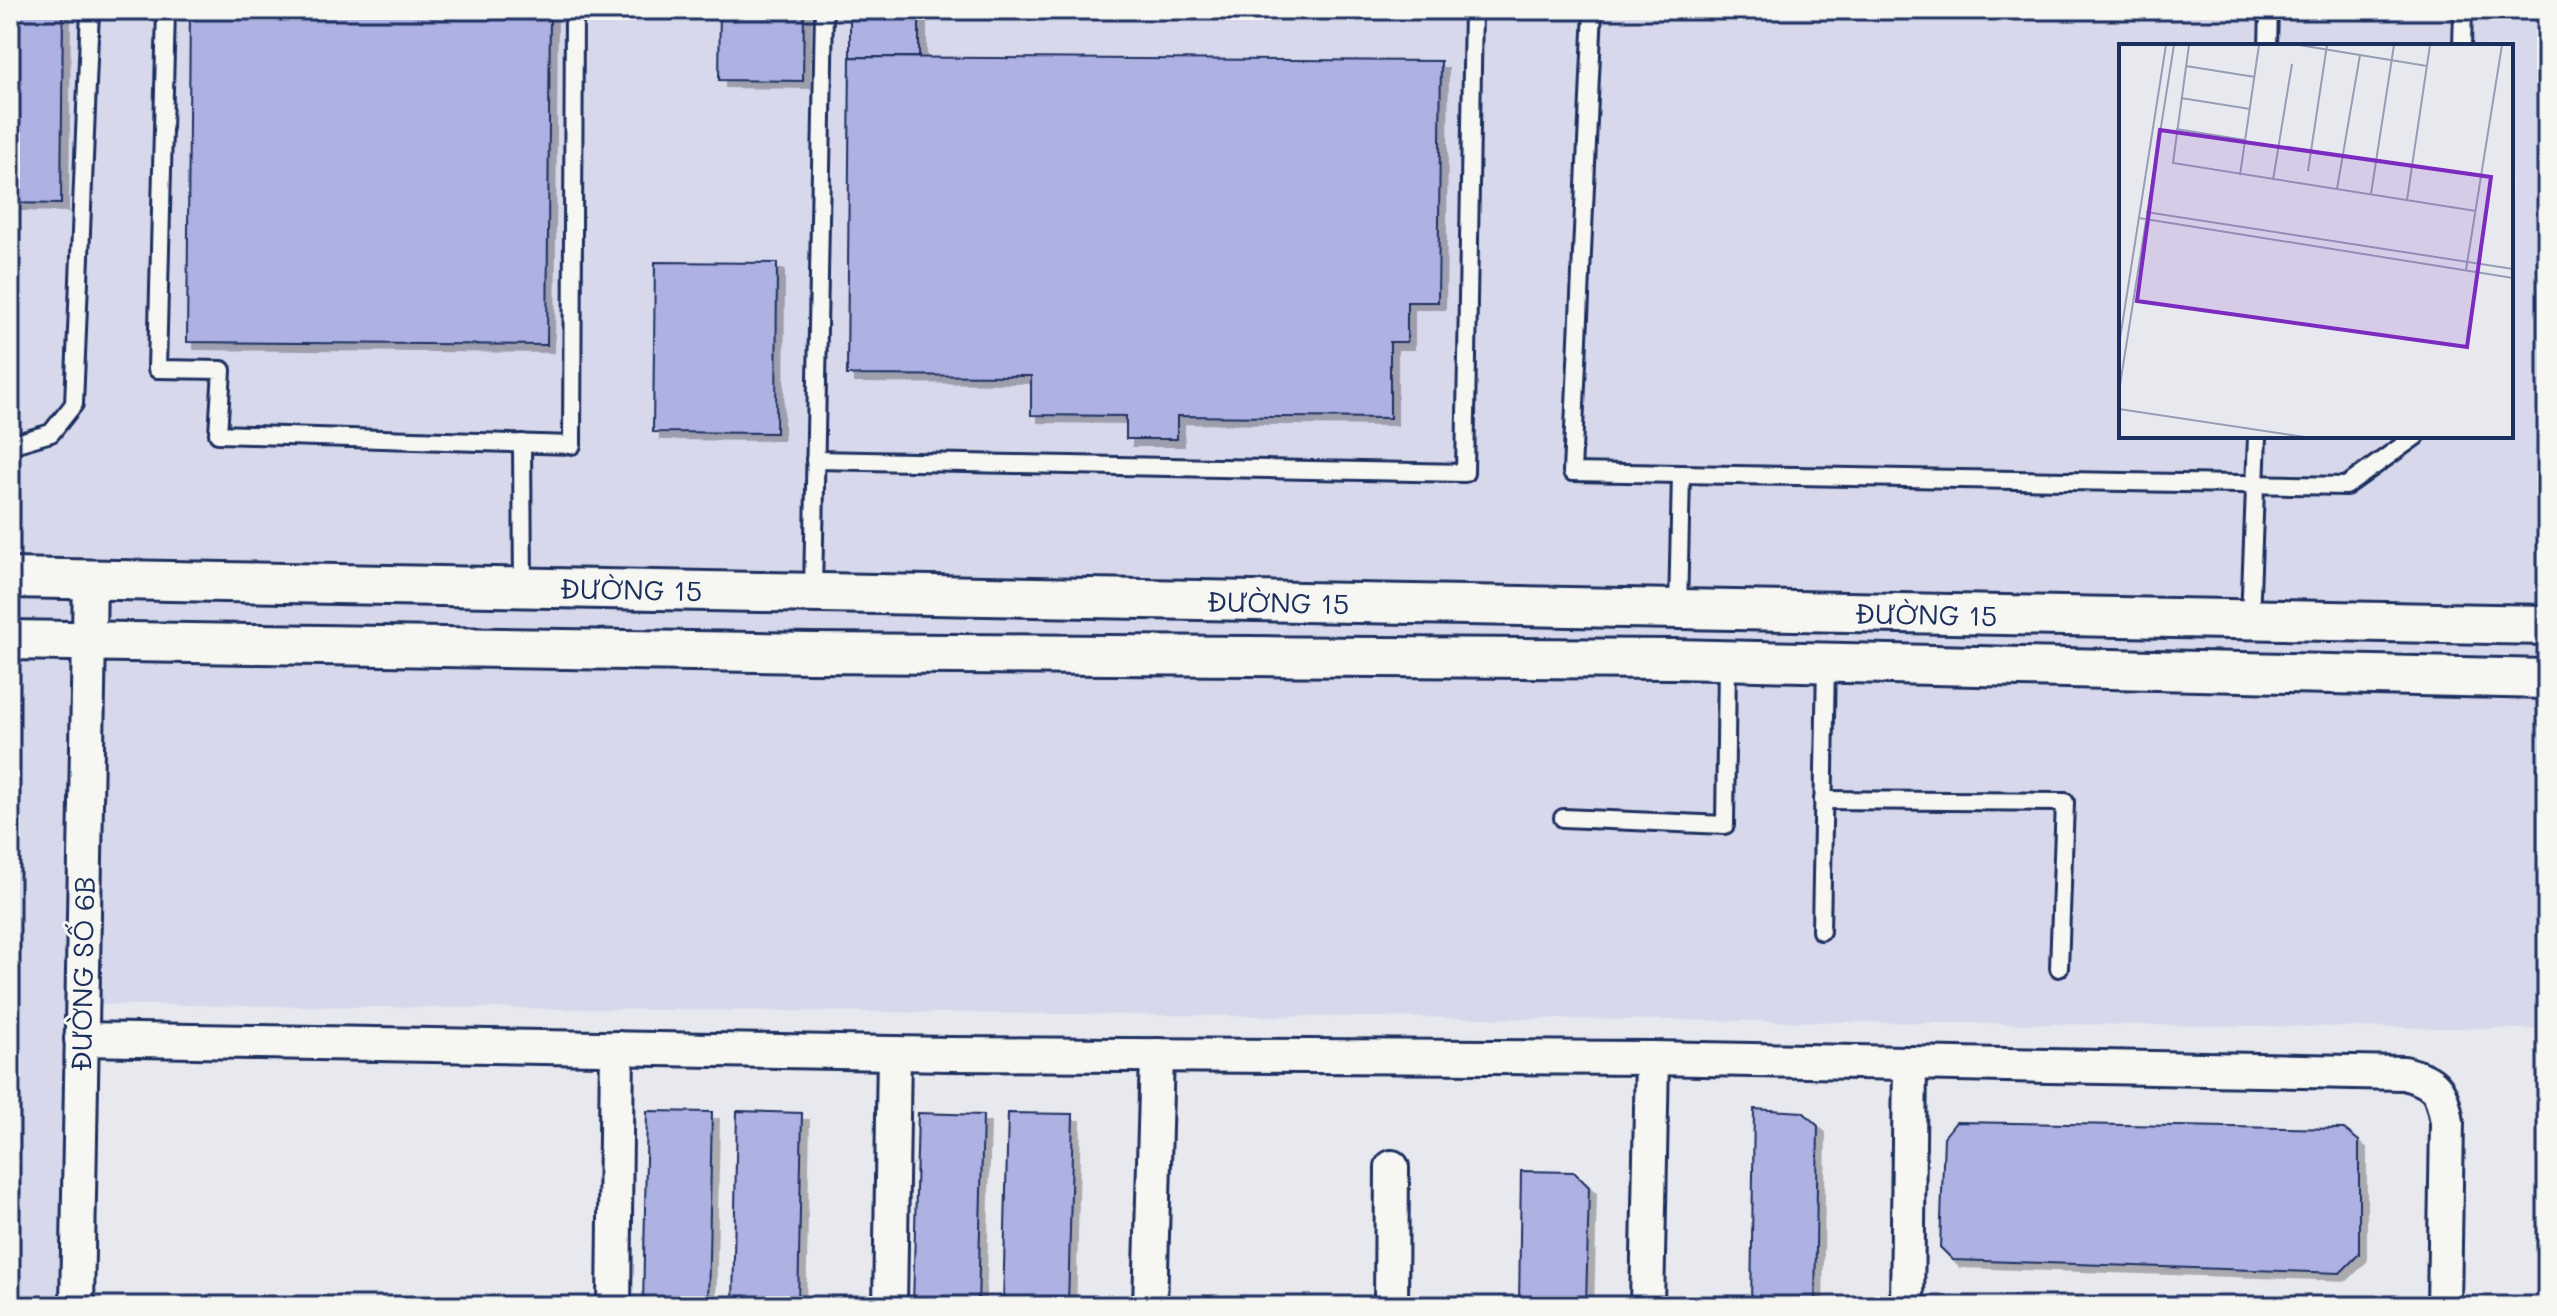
<svg xmlns="http://www.w3.org/2000/svg" width="2557" height="1316" font-family="Mali,sans-serif">
<style>
.built{fill:#d7d8eb;fill-rule:evenodd}
.building{fill:#aeb2e3;stroke:#1b2f5e;stroke-width:2;filter:url(#shadow)}
.lines{fill:none;stroke-linecap:round;stroke-linejoin:round}
.service-casing{stroke:#1b2f5e;stroke-width:22}
.minor-casing{stroke:#1b2f5e;stroke-width:38}
.tertiary-casing{stroke:#1b2f5e;stroke-width:44}
.service{stroke:#f6f6f2;stroke-width:16}
.minor{stroke:#f6f6f2;stroke-width:32}
.tertiary{stroke:#f6f6f2;stroke-width:38}
.labels{text-anchor:middle;stroke-width:6;stroke-linejoin:round;paint-order:stroke}
.street-label{font-size:28px;fill:#1b2f5e;stroke:#f6f6f2}
.inset-road{fill:none;stroke:#969eb5;stroke-width:2}
.view{fill:#7b2cbf;fill-opacity:0.15;stroke:#7b2cbf;stroke-width:4}
.inset-edge{fill:none;stroke:#1b2f5e;stroke-width:4}
</style>
<defs>
<filter id="shadow"><feDropShadow dx="7" dy="7" stdDeviation="0" flood-color="#0004"/></filter>
</defs>
<rect width="100%" height="100%" fill="#e8e8ef"/>
<filter id="ink" filterUnits="userSpaceOnUse"><feTurbulence type="fractalNoise" baseFrequency=".0125" numOctaves="2"/><feDisplacementMap in="SourceGraphic" scale="16" xChannelSelector="R" yChannelSelector="G"/><feConvolveMatrix kernelMatrix="1 2 1 2 8 2 1 2 1" color-interpolation-filters="sRGB"/></filter>
<g filter="url(#ink)">
<path class="built" d="M10 10H2547V1029L75 1004 69 1306H10ZM2121 46H2511V436H2121Z"/>
<g class="building">
<path d="M10 10H63L61 204 10 203Z"/>
<path d="M190 10H550L547 345 187 342Z"/>
<path d="M720 10H804L803 81 719 80Z"/>
<rect x="850" y="10" width="69" height="47"/>
<path d="M850 57 1441 61 1438 302H1407V342H1390V418L1177 416V439H1126V416L1031 415V376L847 375Z"/>
<path d="M655 262 777 263 776 433 653 432Z"/>
<path d="M1754 1109 1803 1112 1818 1126 1815 1306H1751Z"/>
<path d="M647 1111 712 1112 708 1306H643Z"/>
<path d="M737 1111 802 1113 798 1306H733Z"/>
<path d="M918 1113 983 1115 978 1306H913Z"/>
<path d="M1008 1113 1073 1114 1068 1306H1003Z"/>
<path d="M1956 1122 2344 1129 2359 1141V1254L2340 1273 1953 1260 1940 1247 1944 1137Z"/>
<path d="M1521 1171 1574 1172 1589 1187 1586 1306H1519Z"/>
</g>
<g class="lines">
<defs>
<g id="service">
<path d="M166 10 157 369 222 370 218 434 572 445 574 10"/>
<path d="M1593 10 1572 472 2346 486 2416 436"/>
<path d="M2268 46 2269 10"/>
<path d="M2462 46 2463 10"/>
<path d="M522 443 523 588"/>
<path d="M10 445 51 433 74 404 90 10"/>
<path d="M815 460 1465 473 1473 10"/>
<path d="M813 592 824 10"/>
<path d="M1678 611 1681 474"/>
<path d="M2250 620 2257 436"/>
<path d="M1823 800 2065 802 2059 968"/>
<path d="M1563 818 1725 825 1727 661"/>
<path d="M1821 931 1826 663"/>
</g>
<g id="minor">
<path d="M81 1039 950 1054 1652 1058 2404 1073C2437 1082 2441 1089 2447 1122L2444 1306"/>
<path d="M77 1306 90 579"/>
<path d="M614 1306 617 1048"/>
<path d="M890 1306 894 1053"/>
<path d="M1150 1306 1157 1055"/>
<path d="M1391 1306 1392 1167"/>
<path d="M1647 1306 1652 1058"/>
<path d="M1907 1306 1910 1063"/>
</g>
<g id="tertiary">
<path d="M10 578 2547 625"/>
<path d="M10 640 812 653 1673 659 2547 679"/>
</g>
</defs>
<use href="#service" class="service-casing"/>
<use href="#minor" class="minor-casing"/>
<use href="#tertiary" class="tertiary-casing"/>
<use href="#service" class="service"/>
<use href="#minor" class="minor"/>
<use href="#tertiary" class="tertiary"/>
</g>
</g>
<g class="labels">
<g class="street-label">
<text transform="translate(631 590) rotate(1)" y="10">ĐƯỜNG 15</text>
<text transform="translate(1278 603) rotate(1)" y="10">ĐƯỜNG 15</text>
<text transform="translate(1926 615) rotate(1)" y="10">ĐƯỜNG 15</text>
<text transform="translate(83 974) rotate(-89)" y="10">ĐƯỜNG SỐ 6B</text>
</g>
</g>
<g transform="translate(2119 44)">
<rect width="394" height="394" fill="#e8e8ef"/>
<path class="inset-road" d="M70 1 54 119 357 167M180 1 308 22M67 22 136 33M62 54 131 65M57 85 126 96M189 127 208 1M121 131 140 1M154 136 173 20M218 145 241 11M252 150 275 1M288 156 311 1M27 168 394 225M20 174 394 234M347 226 383 1M0 301 47 1M0 347 55 1M0 365 186 393"/>
<path class="view" d="M41 86 372 133 348 303 18 257Z"/>
<rect width="394" height="394" class="inset-edge"/>
</g>
<rect width="2557" height="1316" fill="none" stroke="#f6f6f2" stroke-width="40"/>
<rect x="20" y="20" width="2517" height="1276" fill="none" stroke="#1b2f5e" stroke-width="3" filter="url(#ink)"/>
</svg>
